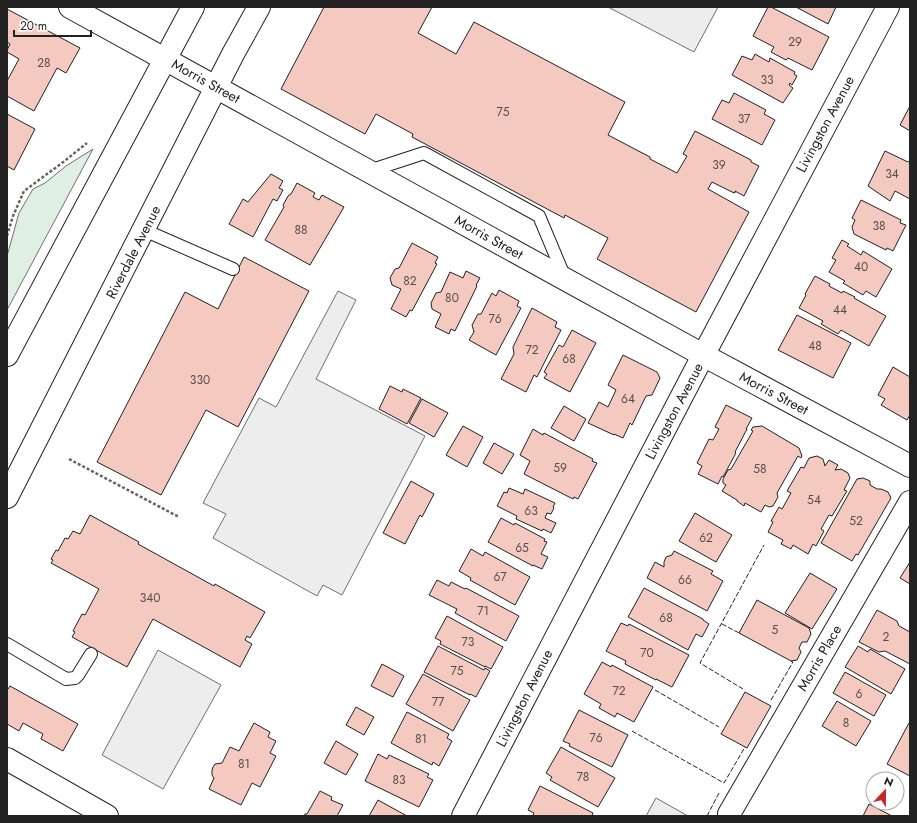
<svg xmlns="http://www.w3.org/2000/svg" width="917" height="823" font-family="Jost,sans-serif">
<style>
.green{fill:#e0efe3;stroke:#6f6f6f}
.parking{fill:#ededed;stroke:#6f6f6f}
.building{fill:#f3c9c0;stroke:#222}
.lines{fill:none;stroke-linecap:round;stroke-linejoin:round}
.lane-casing{stroke:#222;stroke-width:14}
.street-casing{stroke:#222;stroke-width:24}
.secondary-casing{stroke:#222;stroke-width:24}
.path{stroke:#646464;stroke-width:2.5;stroke-dasharray:3 2;stroke-linecap:butt}
.lane{stroke:#fff;stroke-width:12}
.street{stroke:#fff;stroke-width:22}
.secondary{stroke:#fff;stroke-width:22}
.fence{stroke:#222;stroke-width:1;stroke-dasharray:5 2;stroke-linecap:butt}
.labels{text-anchor:middle;stroke-width:3;stroke-linejoin:round;paint-order:stroke}
.number-label{font-size:12px;fill:#564c4a}
.street-label{font-size:14px;fill:#222;stroke:#fff}
</style>
<rect width="100%" height="100%" fill="#fff"/>
<path class="green" d="M93 149 7 310V256L19 213 33 189 45 183 66 166Z"/>
<g class="parking">
<path d="M608 7H718L694 52Z"/>
<path d="M338 291 356 300 316 379 425 436 342 595 323 585 317 596 213 538 226 514 203 503 259 398 276 407Z"/>
<path d="M158 650 221 685 163 789 102 755Z"/>
<path d="M656 798 688 816H646Z"/>
</g>
<g class="building">
<path d="M324 7H432L418 33 456 54 474 22 625 102 608 135 650 157V159L677 173 687 156 683 154 695 131 751 160V162L759 166 744 196 735 191V193L732 192 712 182 708 189 749 212 696 312 597 259 608 238 565 215 564 218 412 137 413 134 376 114 365 134 281 89Z"/>
<path d="M768 7H771L829 37 812 70 788 58 786 60 771 52 774 47 753 36Z"/>
<path d="M796 7H836L828 24Z"/>
<path d="M7 9 80 48 66 73 57 68 34 111 7 96V81L19 59 7 52V50L10 44 7 42Z"/>
<path d="M755 54 769 62 770 58 795 72 794 74 797 76 792 85 790 83 789 85 793 88 783 103 732 75 742 56 752 60Z"/>
<path d="M734 93 766 110 764 114 775 120 762 145 712 119 722 100 729 103Z"/>
<path d="M910 106V131L900 125Z"/>
<path d="M7 114 35 129 14 170 7 166Z"/>
<path d="M885 151 908 162 910 160V199L895 191 890 201 868 186Z"/>
<path d="M271 174 283 181 279 188 283 190 277 201 273 199 253 237 229 224 243 199 248 202Z"/>
<path d="M297 183 315 193 313 197 319 200 322 195 344 207 310 265 265 240 284 207 283 205 288 196 291 194Z"/>
<path d="M861 200 901 220 900 223 906 225 893 251 887 248 886 250 854 234 852 227 855 220 852 218Z"/>
<path d="M842 240 849 244 847 246 861 255 863 251 892 269 876 297 866 291 863 295 843 283 845 281 829 272 836 260 832 258Z"/>
<path d="M412 243 438 257 435 263 437 264 412 311 410 310 406 317 391 309 401 289 392 285 390 278 395 269 399 268Z"/>
<path d="M244 257 309 291 238 427 206 410 161 495 97 462 185 292 218 309Z"/>
<path d="M466 271 480 278 476 285 477 286 455 331 451 329 449 334 435 327 441 314 432 309 431 303 436 293 441 292 450 272 463 278Z"/>
<path d="M815 276 830 284 829 286 842 293 843 291 855 297 854 298 886 316 869 346 841 330 838 334 821 324 823 321 799 308 806 295 805 294Z"/>
<path d="M499 290 519 301 517 306 521 308 496 355 469 340 474 332 472 325 478 314H481L492 293 496 296Z"/>
<path d="M532 308 557 322 555 327 561 330 537 377 534 375 526 392 501 379 514 354 513 347Z"/>
<path d="M797 315 851 343 833 378 778 350Z"/>
<path d="M572 330 596 343 570 392 544 378 547 374 544 372 559 345 563 347Z"/>
<path d="M623 355 657 372 660 378 652 395 646 396 632 425 630 423 623 438 614 434V435L588 423 599 402 608 407 616 390 608 385Z"/>
<path d="M893 367 910 377V415L907 420 881 405 885 399 878 395Z"/>
<path d="M390 386 402 392 403 389 421 398 407 424 379 409Z"/>
<path d="M422 399 448 413 434 437 409 423Z"/>
<path d="M726 405 752 418 746 429H747L735 452 736 453 723 477 722 476 718 484 698 474 702 466 697 463 709 439 713 440 719 429 715 427Z"/>
<path d="M564 406 586 419 574 441 551 428Z"/>
<path d="M463 426 483 437 467 467 446 455Z"/>
<path d="M762 426 799 448 802 456 801 458 798 456 777 493 778 497 773 506 769 507 765 505 761 512 745 503 744 506 737 501V500L722 491 726 485 723 483V479L728 470 731 469 753 431 751 430 753 427Z"/>
<path d="M533 429 543 435 544 433 593 459 592 461 597 463 578 499 574 497 573 499 524 474 530 461 520 455Z"/>
<path d="M494 443 514 454 502 474 483 463Z"/>
<path d="M817 456 823 459 825 466 829 460 838 465 835 470 841 469 848 473 850 478 844 490 847 491 832 516 829 515 821 529 824 531 816 546 813 544 808 554 793 545 791 549 781 544 783 540 768 532 773 522 771 521 779 507 782 509 791 493 787 491 801 467 804 468 809 458Z"/>
<path d="M863 478 870 481V485L877 489H881L888 492 891 498 858 555 856 554 852 561 821 543 857 479Z"/>
<path d="M411 481 434 494 422 517 420 515 405 544 383 533Z"/>
<path d="M509 488 523 494 525 489 555 503 553 507 554 508 551 514 547 513 545 518 556 523 551 533 543 529 542 531 516 519 517 516 497 506 504 492 507 493Z"/>
<path d="M695 513 732 535 716 562 679 541Z"/>
<path d="M90 515 139 542 138 544 214 586 215 584 265 612 250 638 247 636 245 640 252 644 240 667 153 619 127 667 72 637 75 632 73 631 82 614 85 615 99 589 51 563 53 560 51 559 56 550 58 551 65 538 68 539 73 531 80 534Z"/>
<path d="M501 518 514 525 515 523 545 539 544 541 547 542 541 554 548 557 542 569 533 565V566L488 542Z"/>
<path d="M471 549 483 556 485 552 530 577 515 605 470 580 471 578 459 571Z"/>
<path d="M674 551 713 571 711 574 723 581 707 611 647 578 655 562 664 567V562L666 557 672 555Z"/>
<path d="M910 562V584L900 578Z"/>
<path d="M810 573 837 589 812 629 785 613Z"/>
<path d="M437 580 449 586 451 582 465 589 466 588 519 616 506 641 455 613 457 609 429 595Z"/>
<path d="M644 588 703 619V620L709 624 702 637 696 634 688 650 628 617Z"/>
<path d="M757 600 809 628 811 634 807 642H802L799 648 801 652 797 660 791 661 739 633Z"/>
<path d="M877 610 897 621 899 626 910 632V664L885 651 879 652 859 642Z"/>
<path d="M447 616 503 647 491 669 485 666V667L440 644 441 641 435 638Z"/>
<path d="M621 623 628 626 629 624 689 655 672 687 656 679V680L625 664 626 661 606 651Z"/>
<path d="M438 646 484 670 485 668 490 671 476 697 470 694V695L424 672Z"/>
<path d="M858 646 868 652 870 649 905 669 891 694 845 667Z"/>
<path d="M602 662 611 667 612 665 653 687 634 722 617 713 615 717 599 708 601 704 584 694Z"/>
<path d="M382 664 404 676 393 697 371 686Z"/>
<path d="M845 672 886 695 874 716 833 693Z"/>
<path d="M423 674 470 700 453 731 406 704Z"/>
<path d="M10 686 78 724 63 751 41 739 43 734 23 723 19 731 7 724V689H8Z"/>
<path d="M745 692 771 706 747 748 721 734Z"/>
<path d="M837 701 871 721 856 746 822 726Z"/>
<path d="M356 707 374 717 364 735 346 725Z"/>
<path d="M579 710 628 735 612 767 569 746 570 744 563 741Z"/>
<path d="M407 712 449 734 447 738 452 741 439 766 433 762 432 765 391 743Z"/>
<path d="M254 723 270 732 268 737 276 741 270 753 276 756 260 787 252 783 241 805 209 789 214 778 212 775V770L213 767 215 764 222 763 230 747 239 751Z"/>
<path d="M909 723 910 724V776L887 764Z"/>
<path d="M336 741 358 754 346 775 324 763Z"/>
<path d="M561 747 615 778 598 807 550 780 552 777 546 773Z"/>
<path d="M378 754 387 759 389 755 429 774 427 777 433 780 419 807 365 781Z"/>
<path d="M540 786 593 813 592 816H535L533 815 534 813 528 810Z"/>
<path d="M320 791 332 797 331 800 343 805 337 816H304L305 814H307Z"/>
<path d="M378 800 407 816H369Z"/>
<path d="M869 804 892 816H863Z"/>
</g>
<g class="lines">
<defs>
<g id="lane">
<path d="M369 171 424 153 539 216 565 278"/>
<path d="M144 230 233 269"/>
<path d="M7 644 66 679 75 678 78 675 91 654"/>
</g>
<g id="street">
<path d="M7 759 107 816"/>
<path d="M729 814 910 502"/>
<path d="M463 816 696 369 888 7"/>
</g>
<g id="secondary">
<path d="M70 7 703 355 910 466"/>
<path d="M7 355 193 7"/>
<path d="M7 497 233 54 259 7"/>
</g>
</defs>
<use href="#lane" class="lane-casing"/>
<use href="#street" class="street-casing"/>
<use href="#secondary" class="secondary-casing"/>
<g class="path">
<path d="M7 236 13 216 24 191 62 163 87 143"/>
<path d="M69 459 179 517"/>
</g>
<use href="#lane" class="lane"/>
<use href="#street" class="street"/>
<use href="#secondary" class="secondary"/>
<g class="fence">
<path d="M722 624 741 634"/>
<path d="M743 689 700 663 764 545"/>
<path d="M655 690 719 727"/>
<path d="M771 700 793 662 791 661"/>
<path d="M632 731 724 783 745 747"/>
<path d="M707 816 719 793"/>
</g>
</g>
<g class="labels">
<g class="number-label">
<text x="795" y="46">29</text>
<text x="44" y="67">28</text>
<text x="767" y="84">33</text>
<text x="503" y="116">75</text>
<text x="744" y="123">37</text>
<text x="719" y="169">39</text>
<text x="892" y="178">34</text>
<text x="879" y="230">38</text>
<text x="301" y="234">88</text>
<text x="861" y="271">40</text>
<text x="410" y="285">82</text>
<text x="452" y="302">80</text>
<text x="840" y="314">44</text>
<text x="495" y="323">76</text>
<text x="815" y="350">48</text>
<text x="532" y="354">72</text>
<text x="569" y="363">68</text>
<text x="200" y="384">330</text>
<text x="628" y="403">64</text>
<text x="560" y="472">59</text>
<text x="760" y="473">58</text>
<text x="814" y="504">54</text>
<text x="531" y="515">63</text>
<text x="856" y="525">52</text>
<text x="706" y="542">62</text>
<text x="522" y="552">65</text>
<text x="500" y="581">67</text>
<text x="685" y="584">66</text>
<text x="150" y="602">340</text>
<text x="483" y="615">71</text>
<text x="666" y="622">68</text>
<text x="775" y="634">5</text>
<text x="886" y="641">2</text>
<text x="468" y="646">73</text>
<text x="647" y="657">70</text>
<text x="457" y="675">75</text>
<text x="619" y="695">72</text>
<text x="859" y="698">6</text>
<text x="438" y="706">77</text>
<text x="846" y="727">8</text>
<text x="596" y="742">76</text>
<text x="421" y="743">81</text>
<text x="244" y="768">81</text>
<text x="583" y="781">78</text>
<text x="399" y="784">83</text>
</g>
<g class="street-label">
<text transform="translate(206 81) rotate(29)" y="5">Morris Street</text>
<text transform="translate(825 124) rotate(-62)" y="5">Livingston Avenue</text>
<text transform="translate(489 237) rotate(29)" y="5">Morris Street</text>
<text transform="translate(133 252) rotate(-63)" y="5">Riverdale Avenue</text>
<text transform="translate(774 393) rotate(28)" y="5">Morris Street</text>
<text transform="translate(674 411) rotate(-62)" y="5">Livingston Avenue</text>
<text transform="translate(819 658) rotate(-60)" y="5">Morris Place</text>
<text transform="translate(524 698) rotate(-63)" y="5">Livingston Avenue</text>
</g>
</g>
<rect width="917" height="823" fill="none" stroke="#222222" stroke-width="16"/>
<g transform="translate(885 791) rotate(22)"><circle r="19" fill="#ffffff" stroke="#a7a7a7"/>
<path d="M0-3L7 15L0 10L-7 15Z" fill="#c62828"/>
<text y="-6" font-size="11" font-weight="bold" text-anchor="middle" fill="#222222">N</text>
</g>
<path d="M14 30v6h77v-6" fill="none" stroke="#222222" stroke-width="2"/>
<text x="20" y="30" font-size="12" fill="#222222" stroke="#ffffff" stroke-width="3" paint-order="stroke">20 m</text>
</svg>
